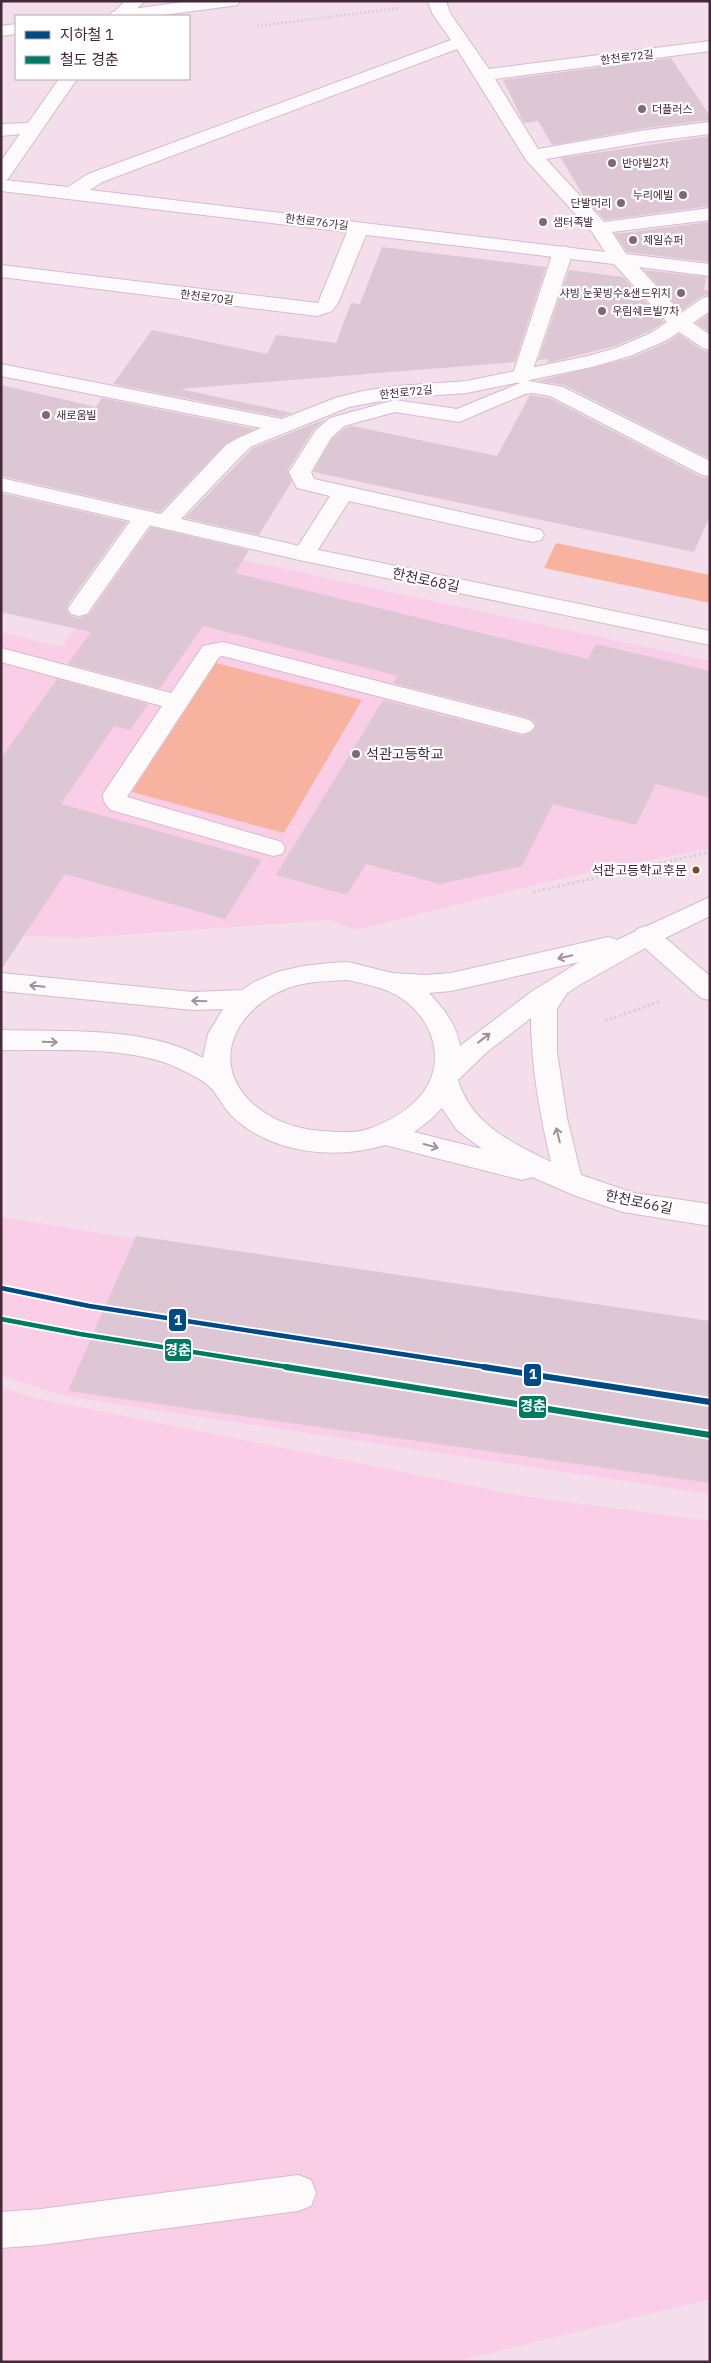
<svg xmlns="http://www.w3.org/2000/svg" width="711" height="2363" font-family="'IBM Plex Sans','Noto Sans KR',sans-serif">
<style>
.built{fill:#facee7}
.green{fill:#f8b3a0}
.building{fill:#ddc7d4}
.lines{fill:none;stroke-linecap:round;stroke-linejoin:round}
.lane-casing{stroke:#d4bcc9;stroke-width:2}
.street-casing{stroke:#d4bcc9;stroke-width:2}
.secondary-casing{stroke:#d4bcc9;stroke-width:2}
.path-far1{stroke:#d7d0d4;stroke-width:2.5;stroke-dasharray:2 2;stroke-linecap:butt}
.path{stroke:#d7d0d4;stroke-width:3;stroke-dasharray:2.5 2.5;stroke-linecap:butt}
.lane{fill:#fdfafc;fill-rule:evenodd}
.street{fill:#fdfafc;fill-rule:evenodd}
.secondary{fill:#fdfafc;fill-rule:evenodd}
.rail-1-far1-casing{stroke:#fff;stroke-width:8}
.rail-1-casing{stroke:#fff;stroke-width:10}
.rail-1-far1{stroke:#007a62;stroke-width:4.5}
.rail-1{stroke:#007a62;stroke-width:6}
.metro-1-far1-casing{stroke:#fff;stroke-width:8}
.metro-1-casing{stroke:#fff;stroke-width:10}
.metro-1-far1{stroke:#004a85;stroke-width:4.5}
.metro-1{stroke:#004a85;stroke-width:6}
.oneway{stroke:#a0929a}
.poi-dot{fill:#826877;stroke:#fff;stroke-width:2}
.bus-dot{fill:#7a4b2a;stroke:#fff;stroke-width:2}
.labels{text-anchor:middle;stroke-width:4.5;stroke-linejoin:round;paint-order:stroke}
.far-street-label{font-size:11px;fill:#442939;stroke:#fff}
.far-poi-label{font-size:11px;fill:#442939;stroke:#fff;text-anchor:start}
.bus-label{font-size:13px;fill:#442939;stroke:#fff;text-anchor:end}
.street-label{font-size:14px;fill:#442939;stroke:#fff}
.poi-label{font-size:14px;fill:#442939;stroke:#fff;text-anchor:start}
.line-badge{stroke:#fff;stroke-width:2}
.badge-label{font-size:14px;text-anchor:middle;font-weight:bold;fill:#fff}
</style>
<rect width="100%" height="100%" fill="#f4deeb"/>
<g class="built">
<path d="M141 538 710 661V848L546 882 355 930 330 920 79 938 1 935V632L61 647Z"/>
<path d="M1 1217 131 1238 710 1324V1494L64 1396 1 1376Z"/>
<path d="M1 1388 34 1398 528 1497 710 1521V2299L454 2362H1Z"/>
</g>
<g class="green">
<path d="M556 543 710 575V603L544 568Z"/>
<path d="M216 663 362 700 284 833 132 792Z"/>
</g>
<g class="building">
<path d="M671 58 710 116V120L646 128 552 145 538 121 524 123 503 80Z"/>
<path d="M710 136V206L605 220 586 200 561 158Z"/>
<path d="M710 222 709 262 627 252 615 234Z"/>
<path d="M382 247 546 267 515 362 180 389 292 413 282 417 113 384 152 330 267 354 276 335 336 343 351 303 360 304Z"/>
<path d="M569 270 623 277 664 322 650 331 615 346 547 363 549 359 538 360Z"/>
<path d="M644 270 706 277 704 290 710 291V294L702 296 681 311Z"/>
<path d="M710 313V333L696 323Z"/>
<path d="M679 334 702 350 710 352V459L564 385 537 381 631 358 666 343Z"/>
<path d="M1 385 96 407 102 398 255 429 225 444 160 512 1 476Z"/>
<path d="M530 395 549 398 701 477 710 478V516L694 552 313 472 332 439 345 428 352 426 497 456Z"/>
<path d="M323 420H325L314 429 287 471 292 481 259 535 185 518 253 448Z"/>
<path d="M1 493 127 522 69 603 66 610 71 616 79 618 89 615 151 527 249 550 235 573 588 659 596 644 710 671V798L656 784 636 825 553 804 522 866 440 884 366 864 347 895 276 875 383 700 523 736 532 732 536 725 532 719 523 716 393 683 398 676 203 626 160 688 68 664 91 632 1 612Z"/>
<path d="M57 679 148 704 130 730 114 726 61 804 262 860 225 919 65 874 1 970V758Z"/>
<path d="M136 1236 710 1321V1483L68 1391Z"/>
</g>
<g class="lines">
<defs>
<g id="lane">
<path d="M563 246 570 248 573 252 529 381 563 387 710 461V476L702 475 550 396 533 393 525 394 459 422 395 412 344 426 331 438 311 472 314 479 541 530 544 535 541 540 533 542 349 501 312 559 304 561 296 559 293 554 330 496 297 488 289 472 316 430 330 418 395 400 457 409 520 383 515 381 512 377 553 252 556 248Z"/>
<path d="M144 511 152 513 155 518 87 614 79 616 71 614 68 609 71 604 136 513Z"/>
<path d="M223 642 523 718 531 721 535 726 531 731 523 734 223 656 219 657 127 797 282 842 285 848 282 854 273 856 111 810C106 805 103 802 103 794L162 706 1 662V648L171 693 203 646Z"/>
<path d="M646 926 655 929 710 976V1000L701 998 637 941 633 935 637 929Z"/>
<path d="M298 2175 311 2180 316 2193 311 2206 298 2211 41 2245 1 2248V2212L41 2209Z"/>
</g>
<g id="street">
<path d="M125 1H145L129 16H110Z"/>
<path d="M428 1H446L450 13 489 69 710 41V51L495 79 538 149 646 130 710 122V134L646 142 546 159 604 222 710 208V220L612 232 626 254 710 264V276L639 267 681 313 703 298 710 296V311L693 323 710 335V350L703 348 679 332 665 341 630 356 592 367 467 393 396 398 349 407 252 446 242 455 181 519 304 547 710 631V645L304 561 1 491V478L161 514 226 445 238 438 261 428 1 376V364L282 419 335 398 363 391 396 386 467 381 588 356 616 348 651 333 667 322 614 264 366 235 338 303 332 311 317 316 1 277V265L318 303 347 232 1 191V161L20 134 1 136V124L28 123 59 79H77L8 179 5 180 68 187 88 174 451 40 432 13ZM457 49 526 160 592 232 605 252 90 190 102 182Z"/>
</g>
<g id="secondary">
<path d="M190 1H240L237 5 231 6 156 16H109L112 12 118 11Z"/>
<path d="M16 24V34L1 36V26Z"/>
<path d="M710 897V916L649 946 581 984 567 993 557 1009V1052L567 1118 581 1175 634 1193 710 1204V1226L623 1212 576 1196 532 1177 522 1180 385 1145C336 1160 273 1154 234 1118 224 1109 219 1097 211 1088 204 1080 188 1073 178 1068 130 1045 55 1051 1 1050V1030C64 1032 148 1026 203 1058L208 1034 223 1009 193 1010 1 991V973L193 992 242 990 254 982 277 972 303 966 330 963 348 962 392 973 425 975 451 973 608 937 617 940ZM579 962 531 992 460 1046C457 1025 443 1008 429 993L451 991ZM348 980C365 984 383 987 398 996 416 1007 431 1026 434 1047 441 1089 406 1115 371 1128 357 1134 337 1132 322 1131 296 1129 274 1122 253 1104 207 1062 237 1007 288 988 307 981 328 981 348 980ZM531 1018C531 1067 540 1114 551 1162 511 1142 472 1125 458 1080L487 1052ZM442 1108 457 1130 482 1149 414 1132 430 1120Z"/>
</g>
</defs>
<use href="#lane" class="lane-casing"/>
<use href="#street" class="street-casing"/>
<use href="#secondary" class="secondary-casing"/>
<path class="path-far1" d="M257 26 400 8"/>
<g class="path">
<path d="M533 892 710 852"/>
<path d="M605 1021 661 1001"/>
</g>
<use href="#lane" class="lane"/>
<use href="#street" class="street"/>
<use href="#secondary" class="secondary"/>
<defs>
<path id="rail-1-far1" d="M1 1319 80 1334 294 1368"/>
<path id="rail-1" d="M286 1367 710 1435"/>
</defs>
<use href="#rail-1-far1" class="rail-1-far1-casing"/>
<use href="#rail-1" class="rail-1-casing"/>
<use href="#rail-1-far1" class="rail-1-far1"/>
<use href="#rail-1" class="rail-1"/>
<defs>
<path id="metro-1-far1" d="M1 1288 89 1306 492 1368"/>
<path id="metro-1" d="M484 1367 710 1402"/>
</defs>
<use href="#metro-1-far1" class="metro-1-far1-casing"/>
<use href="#metro-1" class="metro-1-casing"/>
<use href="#metro-1-far1" class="metro-1-far1"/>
<use href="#metro-1" class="metro-1"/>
</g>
<defs><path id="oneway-shaft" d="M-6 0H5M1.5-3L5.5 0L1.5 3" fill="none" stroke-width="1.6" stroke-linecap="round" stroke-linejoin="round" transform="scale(1.25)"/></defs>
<g class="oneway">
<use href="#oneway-shaft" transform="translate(565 957) rotate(167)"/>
<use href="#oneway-shaft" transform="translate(37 986) rotate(-174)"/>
<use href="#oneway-shaft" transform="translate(199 1001) rotate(-178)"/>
<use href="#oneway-shaft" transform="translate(484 1038) rotate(-38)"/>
<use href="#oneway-shaft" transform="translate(50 1042) rotate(2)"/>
<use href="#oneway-shaft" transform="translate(558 1135) rotate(-104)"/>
<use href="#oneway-shaft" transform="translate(431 1146) rotate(15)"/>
</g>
<g class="poi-dot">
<circle cx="642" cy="109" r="5"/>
<circle cx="612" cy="163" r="5"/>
<circle cx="683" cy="195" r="5"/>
<circle cx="621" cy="203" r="5"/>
<circle cx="543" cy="222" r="5"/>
<circle cx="633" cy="240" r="5"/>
<circle cx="681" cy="293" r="5"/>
<circle cx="602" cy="311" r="5"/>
<circle cx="46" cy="415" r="5"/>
<circle cx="356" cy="754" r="5"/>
</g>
<circle class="bus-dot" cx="696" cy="870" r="4.5"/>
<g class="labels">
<g class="far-street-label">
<text transform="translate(627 57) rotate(-7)" y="4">한천로72길</text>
<text transform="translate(317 222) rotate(7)" y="4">한천로76가길</text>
<text transform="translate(207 297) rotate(7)" y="4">한천로70길</text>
<text transform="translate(406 392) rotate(-6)" y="4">한천로72길</text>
</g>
<g class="far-poi-label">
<text x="652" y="113">더플러스</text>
<text x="622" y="167">반야빌2차</text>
<text x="673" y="199" text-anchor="end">누리에빌</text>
<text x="611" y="207" text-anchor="end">단발머리</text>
<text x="553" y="226">샘터족발</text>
<text x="643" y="244">제일슈퍼</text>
<text x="671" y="297" text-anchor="end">샤빙 눈꽃빙수&amp;샌드위치</text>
<text x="612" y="315">우림쉐르빌7차</text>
<text x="56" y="419">새로움빌</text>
</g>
<g class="bus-label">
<text x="687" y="875">석관고등학교후문</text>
</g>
<g class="street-label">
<text transform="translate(426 580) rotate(12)" y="5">한천로68길</text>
<text transform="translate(639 1202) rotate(12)" y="5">한천로66길</text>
</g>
<g class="poi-label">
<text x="366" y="759">석관고등학교</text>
</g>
</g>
<g class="line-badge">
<rect x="168" y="1308" width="19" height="24" rx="5" fill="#004a85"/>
<rect x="164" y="1338" width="28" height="24" rx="5" fill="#007a62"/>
<rect x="523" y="1363" width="19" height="24" rx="5" fill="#004a85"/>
<rect x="518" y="1395" width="29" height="24" rx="5" fill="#007a62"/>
</g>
<g class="badge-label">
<text x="178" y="1325">1</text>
<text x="178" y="1355">경춘</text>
<text x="533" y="1379">1</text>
<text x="533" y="1411">경춘</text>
</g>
<rect width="711" height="2363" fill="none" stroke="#442939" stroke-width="5"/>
<rect x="15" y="15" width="175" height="65" fill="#ffffff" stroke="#b4a9b0"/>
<rect x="25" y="31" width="25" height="8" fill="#004a85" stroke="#b4a9b0"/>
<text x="60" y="40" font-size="15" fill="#442939">지하철 1</text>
<rect x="25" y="56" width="25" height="8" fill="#007a62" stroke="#b4a9b0"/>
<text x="60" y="65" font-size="15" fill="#442939">철도 경춘</text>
</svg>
